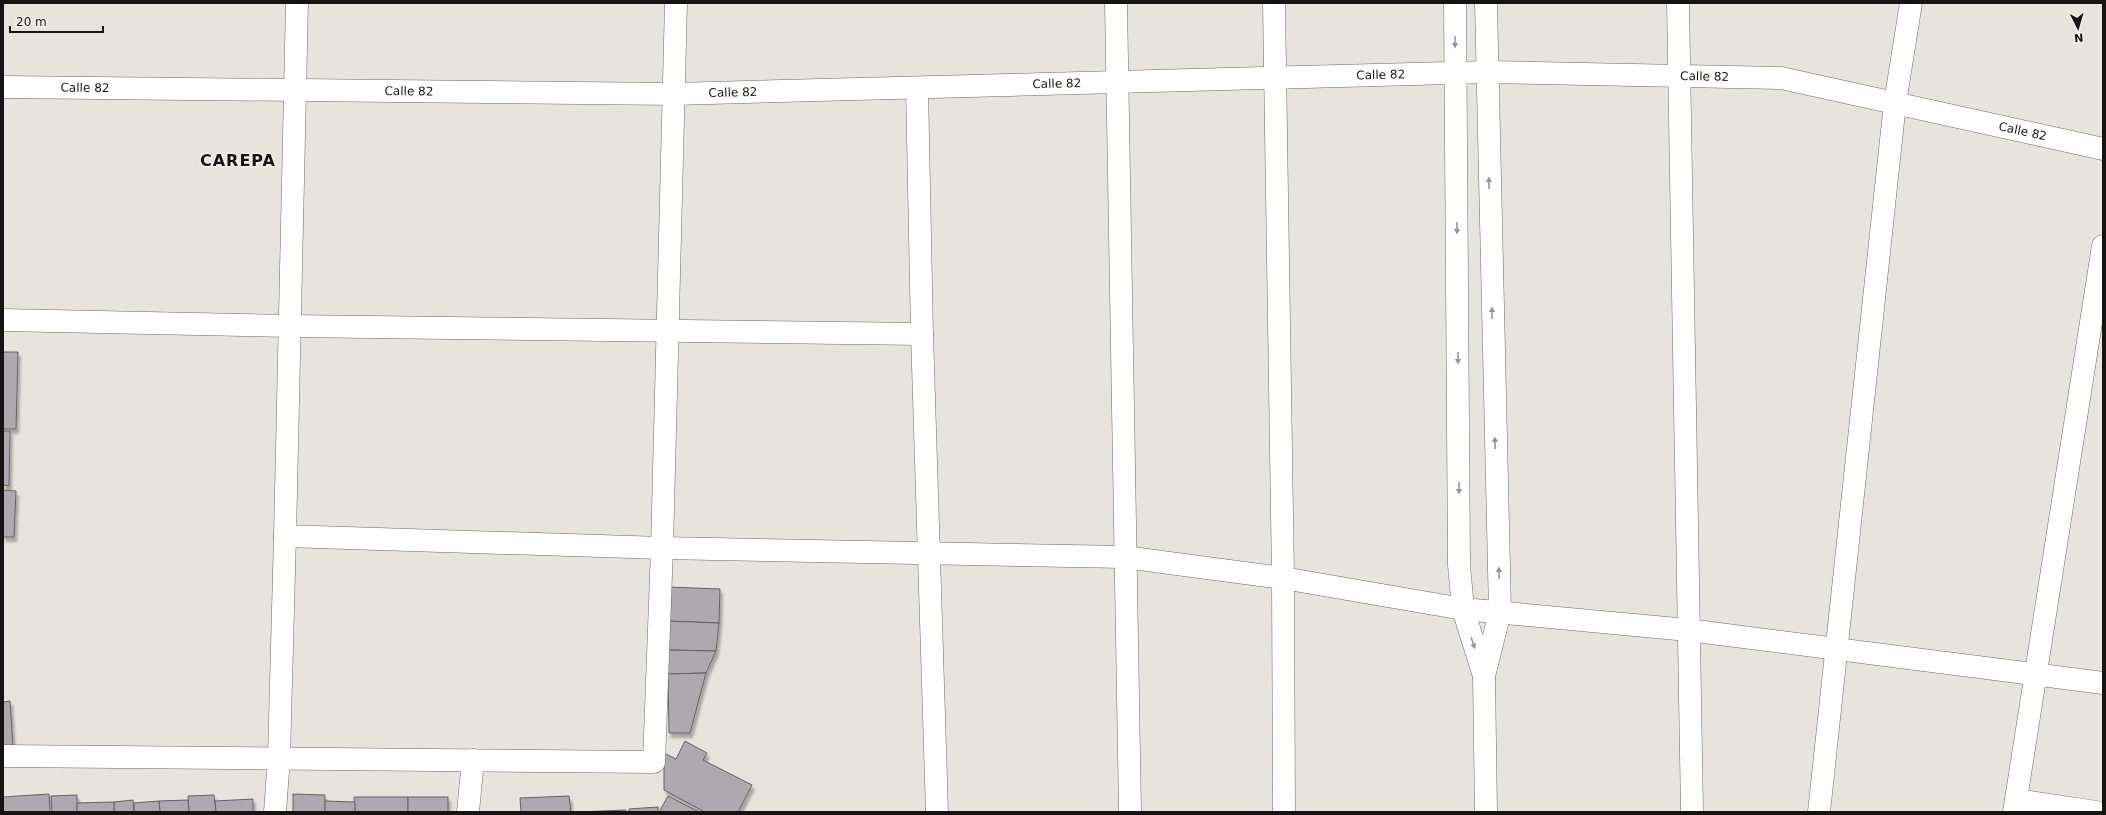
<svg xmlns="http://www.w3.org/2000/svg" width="2106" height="815" font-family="'DejaVu Sans',sans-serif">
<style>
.building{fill:#aea9ae;stroke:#656065;filter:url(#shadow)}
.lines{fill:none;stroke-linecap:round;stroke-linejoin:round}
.street-casing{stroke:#6d6965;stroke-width:23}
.secondary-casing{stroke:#6d6965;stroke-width:23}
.street{stroke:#fff;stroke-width:22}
.secondary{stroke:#fff;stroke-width:22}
.oneway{fill:#969594}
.labels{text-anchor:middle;stroke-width:3;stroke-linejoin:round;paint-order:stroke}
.street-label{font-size:12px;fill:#151412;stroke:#f4f0eb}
.district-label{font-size:16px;font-weight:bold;letter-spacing:1px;fill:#151412;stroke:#f4f0eb}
</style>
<defs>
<filter id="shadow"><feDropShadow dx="2.5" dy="4.5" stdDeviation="1" flood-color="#0004"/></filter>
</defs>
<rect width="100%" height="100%" fill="#e7e3dd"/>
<g class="building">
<path d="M3 352H18L16 429H3Z"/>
<path d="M3 431H10L9 486 3 485Z"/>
<path d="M3 490 16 491 14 537H3Z"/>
<path d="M668 587 720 589 719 623 667 621Z"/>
<path d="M667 621 719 623 716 651 667 650Z"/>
<path d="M667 650 716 651 706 673 668 674Z"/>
<path d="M706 673 690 733H669L668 674Z"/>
<path d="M10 701 13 747 3 748V702Z"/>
<path d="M685 741 707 753 703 760 752 785 738 812H705L664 790V753L676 759Z"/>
<path d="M49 794 50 812H3V797Z"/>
<path d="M293 794 325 795V812H293Z"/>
<path d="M77 795V812H52L51 796Z"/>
<path d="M214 795 216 812H189L188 796Z"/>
<path d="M569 796 571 812H521L520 798Z"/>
<path d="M668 796 699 812H659Z"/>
<path d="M354 797H408V812H355Z"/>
<rect x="408" y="797" width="40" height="15"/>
<path d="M253 799V812H216L215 801Z"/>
<path d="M133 800 134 812H114V802Z"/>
<path d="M188 800 189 812H160L159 801Z"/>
<path d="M159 801 160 812H134V803Z"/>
<path d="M325 801 355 802V812H325Z"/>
<path d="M114 802V812H77V803Z"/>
<path d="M658 807V812H629V809Z"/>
<path d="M626 810V812H579Z"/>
</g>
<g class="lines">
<defs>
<g id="street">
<path d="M1116 3 1130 812"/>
<path d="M1274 3 1283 578 1284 812"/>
<path d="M1678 3 1692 812"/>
<path id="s1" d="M3 87 674 94 1487 72 1781 78 2103 149"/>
<path d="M917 88 922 334 937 812"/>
<path d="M3 320 290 326 922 334"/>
<path d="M285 536 662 548 1124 557 1283 578 1463 609 1484 676"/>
<path d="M3 756 654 762 662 548 676 3"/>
<path d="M2016 800 2096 812"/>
<path d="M275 812 279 757 285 536 297 3"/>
<path d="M468 812 473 760"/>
<path d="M1486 812 1484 676 1500 612"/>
<path d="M1819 812 1895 103 1911 3"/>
<path d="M2014 812 2103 246"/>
</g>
<g id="secondary">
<path d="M1455 3 1459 565 1463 609 1688 630 2103 683"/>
<path d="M1486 3 1500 612"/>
</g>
</defs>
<use href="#street" class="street-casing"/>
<use href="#secondary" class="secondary-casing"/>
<use href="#street" class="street"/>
<use href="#secondary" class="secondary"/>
</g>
<defs><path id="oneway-solid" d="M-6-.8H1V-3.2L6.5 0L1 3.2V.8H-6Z"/></defs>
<g class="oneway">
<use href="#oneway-solid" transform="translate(1455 42) rotate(89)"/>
<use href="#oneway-solid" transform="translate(1489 183) rotate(-91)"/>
<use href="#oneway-solid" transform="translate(1457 228) rotate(90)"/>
<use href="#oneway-solid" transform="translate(1492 313) rotate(-91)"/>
<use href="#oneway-solid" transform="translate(1458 358) rotate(90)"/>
<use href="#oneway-solid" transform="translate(1495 443) rotate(-91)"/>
<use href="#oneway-solid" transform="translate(1459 488) rotate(90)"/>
<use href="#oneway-solid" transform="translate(1499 573) rotate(-92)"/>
<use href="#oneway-solid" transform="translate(1473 643) rotate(72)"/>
</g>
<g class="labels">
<g class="street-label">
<text dy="4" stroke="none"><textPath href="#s1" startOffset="1378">Calle 82</textPath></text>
<text dy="4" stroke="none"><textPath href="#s1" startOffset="1702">Calle 82</textPath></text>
<text dy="4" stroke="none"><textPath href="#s1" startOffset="1054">Calle 82</textPath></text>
<text dy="4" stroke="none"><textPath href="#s1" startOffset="82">Calle 82</textPath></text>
<text dy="4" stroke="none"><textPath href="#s1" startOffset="406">Calle 82</textPath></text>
<text dy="4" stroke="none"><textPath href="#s1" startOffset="730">Calle 82</textPath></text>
<text dy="4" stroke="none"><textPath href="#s1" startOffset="2026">Calle 82</textPath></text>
</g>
<g class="district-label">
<text x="238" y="166">CAREPA</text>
</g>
</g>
<rect width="2106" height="815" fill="none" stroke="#151412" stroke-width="8"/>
<g transform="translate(2078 28) rotate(175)" stroke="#f4f0eb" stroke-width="3" paint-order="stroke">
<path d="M0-3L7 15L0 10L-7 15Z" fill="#151412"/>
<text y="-6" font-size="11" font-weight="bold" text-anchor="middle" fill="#151412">N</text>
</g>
<path d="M10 26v6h93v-6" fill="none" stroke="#151412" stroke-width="2"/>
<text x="16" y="26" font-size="12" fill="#151412" stroke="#f4f0eb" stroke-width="3" paint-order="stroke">20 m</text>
</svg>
